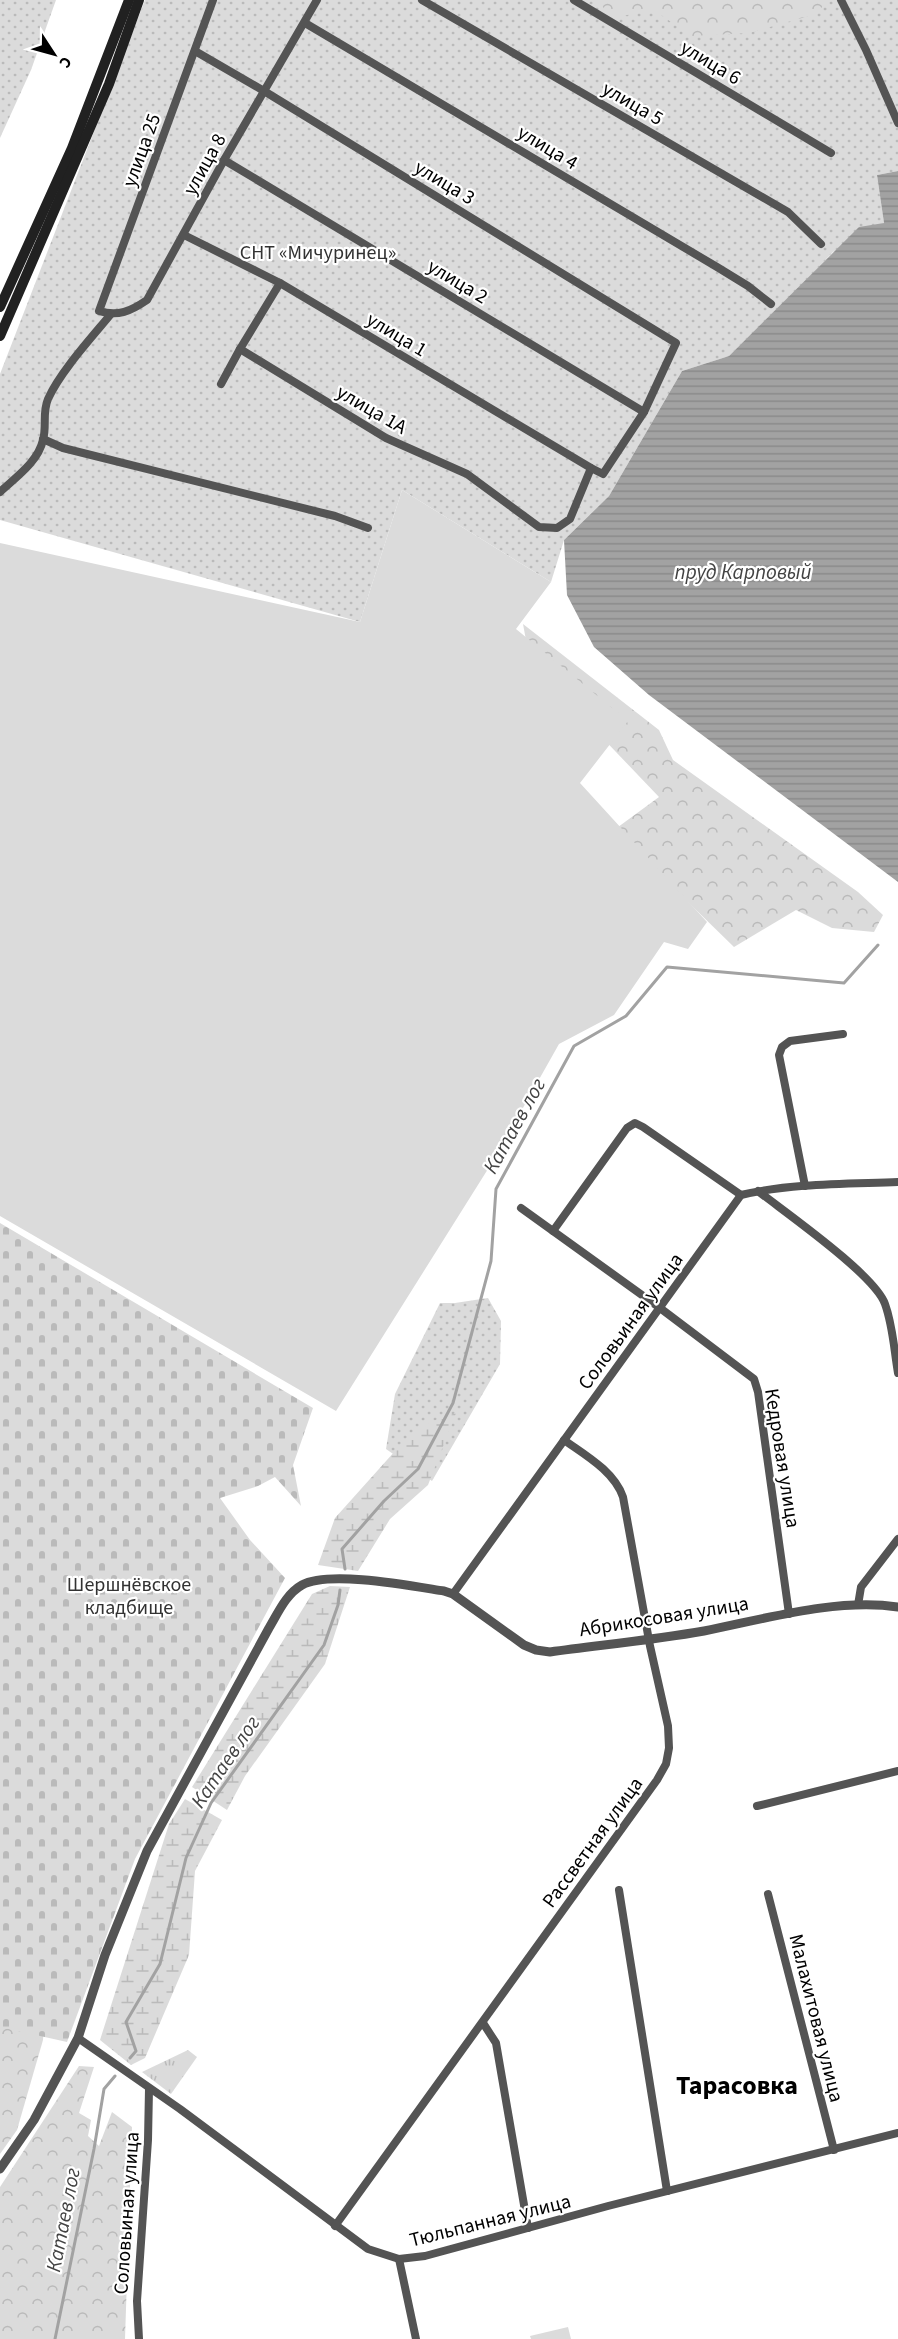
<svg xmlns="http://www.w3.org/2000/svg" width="898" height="2339" font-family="'Source Sans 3',sans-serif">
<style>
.grass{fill:url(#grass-dots)}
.forest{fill:url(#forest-crowns)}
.wetland{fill:url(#wetland-marsh)}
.cemetery{fill:url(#cemetery-stones)}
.park{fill:url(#park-tufts)}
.pitch{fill:#dbdbdb}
.water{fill:url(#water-rules)}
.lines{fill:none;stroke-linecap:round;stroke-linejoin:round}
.stream{stroke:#a2a2a2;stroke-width:3}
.minor{stroke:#545454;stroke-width:8}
.tertiary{stroke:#545454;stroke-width:9}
.secondary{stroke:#212121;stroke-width:10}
.labels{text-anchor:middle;stroke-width:4.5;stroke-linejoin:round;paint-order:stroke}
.street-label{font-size:20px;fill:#000;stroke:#fff}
.park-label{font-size:20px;fill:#323232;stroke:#fff}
.water-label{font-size:21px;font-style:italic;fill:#434343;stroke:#fff}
.district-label{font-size:26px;font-weight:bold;fill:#000;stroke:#fff}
</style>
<defs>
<pattern id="grass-dots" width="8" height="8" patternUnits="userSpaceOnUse" patternTransform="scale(1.5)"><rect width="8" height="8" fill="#dbdbdb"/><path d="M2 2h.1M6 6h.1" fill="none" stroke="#bababa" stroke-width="1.8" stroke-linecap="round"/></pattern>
<pattern id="forest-crowns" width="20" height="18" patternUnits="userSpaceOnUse" patternTransform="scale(1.5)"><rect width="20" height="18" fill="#dbdbdb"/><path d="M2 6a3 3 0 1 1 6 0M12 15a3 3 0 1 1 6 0" fill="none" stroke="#bababa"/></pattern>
<pattern id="wetland-marsh" width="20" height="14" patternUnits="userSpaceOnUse" patternTransform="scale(1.5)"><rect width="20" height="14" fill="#dbdbdb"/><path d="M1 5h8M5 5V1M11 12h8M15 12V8" fill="none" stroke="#bababa"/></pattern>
<pattern id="cemetery-stones" width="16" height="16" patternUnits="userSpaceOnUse" patternTransform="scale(1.5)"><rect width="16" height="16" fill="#dbdbdb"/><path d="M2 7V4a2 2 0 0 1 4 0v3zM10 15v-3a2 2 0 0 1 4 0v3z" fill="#bababa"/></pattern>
<pattern id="park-tufts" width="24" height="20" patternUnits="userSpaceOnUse" patternTransform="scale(1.5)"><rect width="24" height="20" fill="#dbdbdb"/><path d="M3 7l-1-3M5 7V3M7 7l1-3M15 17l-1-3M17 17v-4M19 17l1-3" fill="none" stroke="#bababa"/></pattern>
<pattern id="water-rules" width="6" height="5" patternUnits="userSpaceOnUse" patternTransform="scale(1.5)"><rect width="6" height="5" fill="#a2a2a2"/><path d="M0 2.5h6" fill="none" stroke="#8a8a8a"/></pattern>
</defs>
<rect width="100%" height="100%" fill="#fff"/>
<g class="grass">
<path d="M0 0H56L31 70 0 138Z"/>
<path d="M145 0H898V171L877 175 884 223 833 252 797 290 729 356 682 371 609 496 564 540 551 582 402 490 360 622 0 520V374Z"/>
<path d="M488 1298 501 1321 500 1364 432 1481 386 1449 395 1394 440 1303H455Z"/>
</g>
<g class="forest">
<path d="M598 0H828L816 14 749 33 691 36 654 10 611 18Z"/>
<path d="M523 624 659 730 673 760 858 892 883 915 874 932 832 928 796 910 734 947 614 830 659 797 530 662Z"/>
<path d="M0 1978 47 1985 43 2040 17 2130 0 2154Z"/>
<path d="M79 2066 94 2067 79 2113 91 2120 88 2136 99 2146 112 2112 132 2127 125 2339H0V2187Z"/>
</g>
<g class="wetland">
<path d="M456 1413 428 1485 390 1519 358 1571 318 1565 335 1518 404 1441 430 1422Z"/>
<path d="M330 1586 350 1587 325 1664 245 1776 227 1810 192 1787 312 1594Z"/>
<path d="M185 1799 222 1820 195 1871 189 1955 145 2058 131 2065 100 2040 169 1824Z"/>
</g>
<path class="cemetery" d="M0 1223 313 1408 293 1465 301 1506 275 1477 258 1486 220 1498 250 1540 285 1578 135 1859 67 2042 0 2027Z"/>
<path class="park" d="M188 2050 197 2057 171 2094 142 2072Z"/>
<g class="pitch">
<path d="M402 490 551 582 516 629 628 721 580 783 707 922 688 949 664 942 614 1015 559 1044 493 1161 336 1411 0 1216V543L360 622Z"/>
<path d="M568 2327 571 2339H531L530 2336Z"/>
</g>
<path class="water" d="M898 171V882L649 695 594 647 567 595 564 540 609 496 682 371 729 356 859 227 884 223 877 175Z"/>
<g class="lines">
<g class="stream">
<path d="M345 1569 342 1549 384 1501 418 1469 453 1403 491 1261 496 1189 574 1046 626 1016 667 967 844 983 878 945"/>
<path d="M130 2058 136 2051 126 2022 160 1964 186 1858 211 1803 324 1645 338 1605 340 1590"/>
<path d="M55 2339 94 2149 104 2089 115 2076"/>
</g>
<g class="minor">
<path d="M213 0 99 311C118 317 131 311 147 300L224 160 317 0"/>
<path d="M422 0 788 212 821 244"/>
<path d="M574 0 831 153"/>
<path d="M841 0 866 50 898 123"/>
<path d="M305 23 717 267 748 286 771 304"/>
<path d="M195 51 264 91 676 343 644 412 603 474 591 468 570 519 557 528 539 527 467 474 386 438 240 349 280 283"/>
<path d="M224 160 644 412"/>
<path d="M184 235 280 283 591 468"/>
<path d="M221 384 240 349"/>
<path d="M43 439 63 448 335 516 368 528"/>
<path d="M0 492C16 477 38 462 43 440 47 426 42 413 48 399 60 372 92 337 111 314"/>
<path d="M805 1186 779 1055 782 1047 790 1041 843 1034"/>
<path d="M758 1191C786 1213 875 1275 885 1304 893 1326 894 1350 898 1373"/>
<path d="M521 1208 660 1308 754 1379 758 1392 789 1614"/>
<path d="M553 1231 627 1128 635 1123 643 1127 741 1195"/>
<path d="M453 1594 741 1195C792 1183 846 1184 898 1182"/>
<path d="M858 1605 861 1587 898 1539"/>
<path d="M757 1806 898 1771"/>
<path d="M619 1890 667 2191"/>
<path d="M768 1894 834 2150"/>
<path d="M483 2023 496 2043 528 2228"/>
<path d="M78 2038 180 2109 368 2249 399 2259 425 2256 608 2206 898 2133"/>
<path d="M335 2226 657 1780 666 1764 669 1748 668 1726 650 1646 623 1497C614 1471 585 1455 564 1440"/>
<path d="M399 2259 416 2339"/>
<path d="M139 2339 137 2301 148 2140 149 2089"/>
</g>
<path class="tertiary" d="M0 2169 34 2120 78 2038 105 1955 147 1851 269 1628C278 1613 286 1594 302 1585 329 1570 412 1586 444 1591L453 1594 524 1645 536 1650 550 1652C601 1645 653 1640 704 1631 765 1619 836 1598 898 1607"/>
<g class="secondary">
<path d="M0 307 72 148 129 0"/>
<path d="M0 336 109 84 139 0"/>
</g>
</g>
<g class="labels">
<g class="street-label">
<text transform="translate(711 62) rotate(31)" y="7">улица 6</text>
<text transform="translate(633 103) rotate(30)" y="7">улица 5</text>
<text transform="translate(548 147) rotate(31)" y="7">улица 4</text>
<text transform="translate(141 150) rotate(-70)" y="7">улица 25</text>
<text transform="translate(204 164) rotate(-61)" y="7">улица 8</text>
<text transform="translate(445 182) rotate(31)" y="7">улица 3</text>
<text transform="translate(458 281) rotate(31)" y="7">улица 2</text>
<text transform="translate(397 334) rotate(31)" y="7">улица 1</text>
<text transform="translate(372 409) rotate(30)" y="7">улица 1А</text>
<text transform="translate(630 1321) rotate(-54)" y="7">Соловьиная улица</text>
<text transform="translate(783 1458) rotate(81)" y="7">Кедровая улица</text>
<text transform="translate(664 1616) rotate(-9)" y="7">Абрикосовая улица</text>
<text transform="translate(592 1842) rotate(-54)" y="7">Рассветная улица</text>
<text transform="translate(817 2018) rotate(76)" y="7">Малахитовая улица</text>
<text transform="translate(126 2213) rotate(-86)" y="7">Соловьиная улица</text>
<text transform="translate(490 2220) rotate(-14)" y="7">Тюльпанная улица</text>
</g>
<g class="park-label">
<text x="318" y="259">СНТ «Мичуринец»</text>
<text x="129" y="1591">Шершнёвское<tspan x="129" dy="23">кладбище</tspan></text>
</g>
<g class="water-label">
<text x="743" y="579">пруд Карповый</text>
<text transform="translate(514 1126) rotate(-61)" y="7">Катаев лог</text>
<text transform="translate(225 1762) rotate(-56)" y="7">Катаев лог</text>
<text transform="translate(63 2220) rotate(-79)" y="7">Катаев лог</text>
</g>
<g class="district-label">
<text x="737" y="2094">Тарасовка</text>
</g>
</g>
<g transform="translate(54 54) rotate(126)" stroke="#ffffff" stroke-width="4.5" paint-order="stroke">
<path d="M0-4.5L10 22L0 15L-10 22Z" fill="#000000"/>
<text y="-9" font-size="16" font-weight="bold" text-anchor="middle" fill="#000000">С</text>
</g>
</svg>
